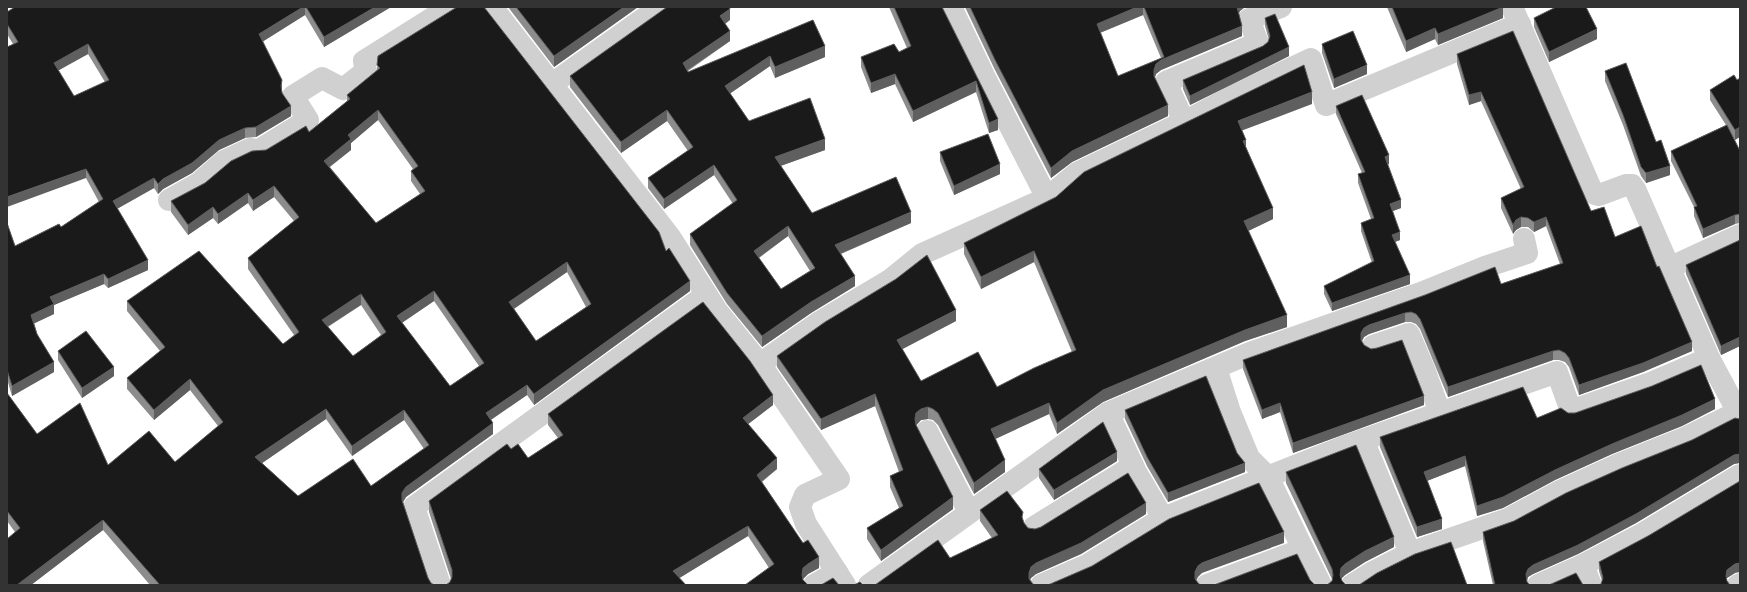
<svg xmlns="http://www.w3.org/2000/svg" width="1747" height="592" font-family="Figtree,sans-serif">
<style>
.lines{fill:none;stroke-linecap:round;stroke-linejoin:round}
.minor{stroke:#d0d0d0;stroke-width:22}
.wall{fill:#8c8c8c;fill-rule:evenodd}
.shaded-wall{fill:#5f5f5f}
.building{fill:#1a1a1a;stroke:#5f5f5f;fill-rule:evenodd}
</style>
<rect width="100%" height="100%" fill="#fff"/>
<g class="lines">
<g class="minor">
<path d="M492 7 670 237 717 311 760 364 839 479 805 495 800 507 806 524 845 585"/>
<path d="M951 7 984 76 1047 198"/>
<path d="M1512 7 1592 191 1595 194 1599 195 1626 185H1632L1635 189 1709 358 1740 416"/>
<path d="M552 84 660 7"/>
<path d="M1184 122 1166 82 1258 43 1249 19 1281 7"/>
<path d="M169 200 199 183 224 161 250 149 259 150 308 120 293 96 322 78 343 89 366 71 364 61 450 7"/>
<path d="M1669 268 1740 235"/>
<path d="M1373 346 1409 334 1424 369 1440 413"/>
<path d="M760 364 818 323 890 280 922 254 1047 198 1077 173 1184 122 1233 96 1311 59 1326 105 1520 24"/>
<path d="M1108 413 1136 472 1163 518"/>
<path d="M927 431 969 512"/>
<path d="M1363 440 1410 553"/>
<path d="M1034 527 1133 466"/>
<path d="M1303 549 1321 585"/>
<path d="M440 585 414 507 706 295"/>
<path d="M814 585 837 572"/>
<path d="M869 585 1108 413 1250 353 1421 293 1485 267 1527 253 1524 239"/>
<path d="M1041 585 1087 565 1163 518 1343 447 1557 372 1571 411 1648 384 1709 358"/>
<path d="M1207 585 1303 549 1268 477 1249 458 1230 412 1216 368"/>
<path d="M1352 585 1371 573 1410 553 1508 519 1560 491 1617 465 1687 437 1738 412"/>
<path d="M1538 585 1583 565"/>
<path d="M1591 585 1583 565 1642 534 1740 475"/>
<path d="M1738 585 1740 584"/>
</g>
</g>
<g class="wall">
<path d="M15 7H391L324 47 305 15 263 41 282 90V91L291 116 256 137 245 138 219 150 192 173 163 189 158 194 154 188 117 209 148 270 108 288 104 284 54 305V314L34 323 37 334 54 372 12 396 7 379V223L15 246 61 227 99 202 13 44 7 34V12ZM88 54 105 82 74 96 58 70Z"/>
<path d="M508 7H638L554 67Z"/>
<path d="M889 7H942L998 130 989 133 976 92 913 122 895 84 871 93 861 67V57L899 52 907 48Z"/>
<path d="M965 7H1245L1240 11 1239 13 1242 36 1161 70 1156 74 1155 77 1168 116 1072 162 1051 178 995 70ZM1143 15 1161 58 1118 76 1100 33Z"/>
<path d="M1387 7H1503V18L1438 45 1435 39 1406 52Z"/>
<path d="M1265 18 1289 56 1190 105 1183 89V80L1263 46 1268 42 1269 40 1265 26Z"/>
<path d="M1534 18 1597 39 1549 62 1534 27Z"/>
<path d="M730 20 725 24 730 41 688 71V72L813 20 825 57 775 78 770 66 730 93 749 121 825 150 780 166 812 213 911 223 841 254 855 286 811 313 762 347 727 304 690 245V234L733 204 714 175 664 209 648 188V178L688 151 667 121 621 153 570 87V76ZM788 236 810 271 781 289 759 258Z"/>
<path d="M1322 44 1367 74 1334 88 1322 53Z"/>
<path d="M1457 54 1591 211 1615 237 1657 267 1692 351 1643 372 1579 395 1569 367 1565 362 1559 360H1553L1448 397 1420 329 1416 324 1411 322H1405L1369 334 1364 337 1362 341 1364 345 1424 405 1293 453 1280 412 1262 419 1243 369V360L1501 284 1560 264 1546 226 1534 232 1528 227H1521L1516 230 1513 234 1501 208V198L1521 189 1481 101 1469 105 1457 64Z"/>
<path d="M378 56 666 251 690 291 534 405 527 395 491 420 493 434 406 497 403 502 428 578 431 583 434 585H150L103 530 31 585H7L15 532 7 521V393L37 434 108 465 175 462 218 426 190 390 154 420 127 389V378L160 351 127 311V301L283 344 294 335 248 269V258L294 221 274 197 253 211 248 203 218 224 213 218 188 235 171 212V201L266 150 309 132 347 101V95L377 70ZM378 120 413 169 411 171V181L420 194 376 223 330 167 351 150V143ZM567 272 586 307 536 341 514 309ZM434 301 479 366 450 386 402 323ZM361 305 381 335 353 356 328 327ZM326 419 352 456 404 420 424 449 371 486 298 496 262 463Z"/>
<path d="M1605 71 1656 142 1670 175 1646 183 1641 176 1623 125 1605 81Z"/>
<path d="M1737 80 1735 140 1732 134 1740 151V223L1735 224 1703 238 1694 216V207L1671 161V151L1726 125 1710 100V90Z"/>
<path d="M1312 104 1242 130 1246 147 1273 219 1248 231 1287 327 1245 341 1103 402 1057 434 1049 414 995 439 1005 472 974 494 938 425 933 420 928 419 921 420 916 426 953 509 881 561 867 539V528L899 508 890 487V476L899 472 875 406 821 430 777 367V356L956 321 902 349 921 381 997 387 1072 352 1034 262 981 289 964 254V243L1056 197Z"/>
<path d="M1336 106 1389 164H1387L1401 208 1393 211 1400 240 1395 242 1410 284 1332 311 1324 294V286L1372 263 1361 231V223L1371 219 1358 183V174L1362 173 1336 114Z"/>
<path d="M940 152 1000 174 954 195 940 161Z"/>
<path d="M1740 240V346L1721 355 1686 274V265Z"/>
<path d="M58 351 114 376 82 398 58 360Z"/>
<path d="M773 405 748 424 777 469 762 482 819 568 808 574 803 579V580L769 568 748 536 679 578 450 582 451 579 429 512V501L511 449 528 458 558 438 548 425V414Z"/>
<path d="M1715 409 1682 426 1612 454 1555 480 1503 508 1477 516 1465 466 1427 481 1442 529 1417 537 1380 447V437L1537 418 1568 413Z"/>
<path d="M1125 410 1245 472 1168 502 1147 466 1125 419Z"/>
<path d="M1740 419V463L1734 464 1636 523 1578 554 1533 574 1528 577 1527 581 1530 585H1493L1483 541V532L1514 521 1692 440Z"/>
<path d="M1117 461 1054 500 1039 478V469Z"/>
<path d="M1286 472 1394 547 1365 562 1345 575 1341 579 1342 581H1332V579L1286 483Z"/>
<path d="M980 510 1023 520 1024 523 1028 528 1035 529 1146 514 1081 554 1036 574 1031 578 1030 580 1033 584 950 558 992 538 980 521Z"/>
<path d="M1648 536 1735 573 1727 578V581L1601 584 1602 581 1599 571V562Z"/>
</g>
<g class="shaded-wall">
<path d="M303 7H305V15L259 44V34Z"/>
<path d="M375 7H391L324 47V37Z"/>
<path d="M624 7H638L554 67V56Z"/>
<path d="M1137 7H1143V15L1097 34V24Z"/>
<path d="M1237 7H1245L1240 11 1237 17Z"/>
<path d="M1503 7V18L1438 45V34Z"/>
<path d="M730 9V20L720 27V16Z"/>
<path d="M1242 26V36L1161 70 1156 74 1154 80V70L1156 64 1161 60Z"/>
<path d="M1435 28V39L1406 52V41Z"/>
<path d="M1597 29V39L1549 62V52Z"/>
<path d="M730 31V41L683 73V63Z"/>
<path d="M88 44V54L54 73V63Z"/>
<path d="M825 46V57L775 78V67Z"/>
<path d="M1289 47V56L1190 105V96Z"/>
<path d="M770 56V66L725 97V86Z"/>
<path d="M1367 65V74L1334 88V79Z"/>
<path d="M895 74V84L871 93V83Z"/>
<path d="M282 80V90L281 96V86Z"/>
<path d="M976 81V92L913 122V111Z"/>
<path d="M1312 92V104L1238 132V121Z"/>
<path d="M1481 92V101L1469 105V95Z"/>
<path d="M1168 105V116L1072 162 1051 178V168L1072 151Z"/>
<path d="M291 106V116L256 137V127Z"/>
<path d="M378 110V120L351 143V150L324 171V161L348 135Z"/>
<path d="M667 110V121L621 153V142Z"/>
<path d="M998 119V130L989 133V123Z"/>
<path d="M1740 127V137L1735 140V130Z"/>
<path d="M245 128V138L219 150 192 173 163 189 158 194V184L163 179 219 140Z"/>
<path d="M825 139V150L775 168V157Z"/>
<path d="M1246 140V151L1243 141Z"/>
<path d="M1389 155V164L1385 166V157Z"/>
<path d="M1000 164V174L954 195V186Z"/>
<path d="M714 165V175L664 209V199Z"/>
<path d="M1670 166V175L1646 183V173Z"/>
<path d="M86 169V178L7 207V197Z"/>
<path d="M154 178V188L113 211V201Z"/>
<path d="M274 186V197L253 211V200Z"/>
<path d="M248 193V203L218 224V214Z"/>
<path d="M1401 200V208L1390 212V204Z"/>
<path d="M213 207V218L188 235V225Z"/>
<path d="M1273 208V219L1244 233V221Z"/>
<path d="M911 212V223L835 256V245Z"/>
<path d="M1735 215V224L1703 238V229Z"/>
<path d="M1521 217V227L1516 230 1513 234V225L1516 220Z"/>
<path d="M1546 217V226L1534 232V222Z"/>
<path d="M788 226V236L754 261V251Z"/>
<path d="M1400 232V240L1392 243V235Z"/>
<path d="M1034 251V262L981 289V277Z"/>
<path d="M148 260V270L108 288V279Z"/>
<path d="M567 262V272L509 312V302Z"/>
<path d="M104 274V284L54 305V314L31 325V315L50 297Z"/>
<path d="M1410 275V284L1332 311V303Z"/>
<path d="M855 276V286L811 313 762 347V336L811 302Z"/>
<path d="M690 281V291L534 405V394Z"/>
<path d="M434 291V301L397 326V316Z"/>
<path d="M361 294V305L322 330V320Z"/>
<path d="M956 310V321L897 352V340Z"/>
<path d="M1405 313V322L1369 334 1364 337 1361 343V333L1364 328 1369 325Z"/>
<path d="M1287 315V327L1245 341 1103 402 1057 434V423L1103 390 1245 330Z"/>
<path d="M1740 337V346L1721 355V346Z"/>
<path d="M1692 342V351L1643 372 1579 395V385Z"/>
<path d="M1553 351V360L1448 397V387Z"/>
<path d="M54 362V372L12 396V386Z"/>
<path d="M114 367V376L82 398V388Z"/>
<path d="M190 379V390L154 420V410Z"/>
<path d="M527 385V395L486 423V413Z"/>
<path d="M875 394V406L821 430V419Z"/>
<path d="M773 395V405L743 428V418Z"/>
<path d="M1424 396V405L1293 453V443Z"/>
<path d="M1715 399V409L1682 426 1612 454 1555 480 1503 508 1477 516V506L1555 470 1612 444Z"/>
<path d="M1049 403V414L991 441V429Z"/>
<path d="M1280 403V412L1262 419V410Z"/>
<path d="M928 407V419L921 420 916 425 915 430V419L916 413 921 409Z"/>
<path d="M326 409V419L255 468V457Z"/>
<path d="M404 410V420L352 456V446Z"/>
<path d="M493 423V434L406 497 402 504V493L406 487Z"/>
<path d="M1117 452V461L1054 500V490Z"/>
<path d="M1739 454V463L1734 464 1636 523 1578 554 1533 574 1528 577 1526 583V574L1528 569 1533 565 1734 455Z"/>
<path d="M1465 456V466L1424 482V472Z"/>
<path d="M777 458V469L757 485V475Z"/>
<path d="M1005 460V472L974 494V483Z"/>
<path d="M1245 463V472L1168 502V493Z"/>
<path d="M953 497V509L881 561V550Z"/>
<path d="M1146 503V514L1081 554 1036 574 1031 578 1029 584V573L1031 567 1036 563Z"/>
<path d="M1442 519V529L1417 537V527Z"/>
<path d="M103 520V530L31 585H17Z"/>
<path d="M748 526V536L673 582V571Z"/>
<path d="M1284 532V543L1202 573 1198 577 1195 583V572L1198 566 1202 563Z"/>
<path d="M1394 537V547L1365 562 1345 575 1341 579 1340 575 1341 568 1345 564 1365 551Z"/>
<path d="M819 557V568L808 574 803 579 802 585V575L803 568 808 564Z"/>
<path d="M1740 563V572L1735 573 1727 578 1726 585V576L1727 570 1735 564Z"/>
</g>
<g class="building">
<path d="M15 7H303L259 34 282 80 281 86 282 93 291 106 256 127 245 128 219 140 192 163 163 179 158 184 154 178 113 201 148 260 108 279 104 274 50 297 54 304 31 315 37 334 54 362 12 386 7 370V223L15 246 59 224 61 227 103 199 86 169 7 197V47L18 42 7 24V12ZM88 44 109 80 74 96 54 63Z"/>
<path d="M306 7H375L324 37Z"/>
<path d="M457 7H484L659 232 666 251 669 248 690 281 534 394 527 385 486 413 493 423 406 487 402 493V500L428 578 431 583 434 585H160L103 520 17 585H7V539L20 528 7 511V393L37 434 80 403 108 465 149 431 175 462 223 422 190 379 154 410 127 378 165 347 127 301 199 251 283 344 299 332 248 258 299 217 274 186 253 200 248 193 218 214 213 207 188 225 171 201 205 183 231 161 252 151 266 150 306 126 309 132 350 99 347 95 380 68 377 65 378 56ZM378 110 418 166 411 171 425 191 376 223 324 161 351 139 348 135ZM567 262 591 304 536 341 509 302ZM434 291 484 363 450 386 397 316ZM361 294 386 332 353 356 322 320ZM326 409 352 446 404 410 429 445 371 486 353 459 298 496 255 457Z"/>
<path d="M516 7H624L554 56Z"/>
<path d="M667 7H729L730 9 720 16 730 31 683 63 688 72 813 20 825 46 775 67 770 56 725 86 749 121 810 98 825 139 775 157 812 213 896 177 911 212 835 245 855 276 811 302 762 336 727 293 690 234 737 200 714 165 664 199 648 178 693 147 667 110 621 142 570 76ZM788 226 815 268 781 289 754 251Z"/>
<path d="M894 7H942L998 119 989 123 976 81 913 111 895 74 871 83 861 57 894 44 899 52 911 46Z"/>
<path d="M970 7H1137L1097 24 1118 76 1164 57 1144 7H1237L1242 26 1161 60 1156 64 1154 70V76L1168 105 1072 151 1051 168 995 60Z"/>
<path d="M1392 7H1503L1438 34 1435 28 1406 41Z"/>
<path d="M1556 7H1586L1597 29 1549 52 1534 18Z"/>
<path d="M1275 14 1289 47 1190 96 1183 80 1263 46 1268 42 1270 36 1265 18Z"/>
<path d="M1353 31 1367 65 1334 79 1322 44Z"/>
<path d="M1513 31 1591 211 1604 207 1615 237 1641 226 1657 267 1659 266 1692 342 1643 363 1579 385 1569 358 1565 353 1559 350 1553 351 1448 387 1420 319 1416 314 1411 312 1405 313 1369 325 1364 328 1361 333V340L1364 345 1371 349 1377 348 1402 340 1424 396 1293 443 1280 403 1262 410 1243 360 1425 295 1495 267 1501 284 1563 263 1546 217 1534 222 1528 218 1521 217 1516 220 1513 225 1501 198 1524 187 1481 92 1469 95 1457 54Z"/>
<path d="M1626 63 1656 142 1661 140 1670 166 1646 173 1641 167 1623 115 1605 71Z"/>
<path d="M1304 65 1312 92 1238 121 1246 140 1243 141 1273 208 1244 221 1287 315 1245 330 1103 390 1057 423 1049 403 991 429 1005 460 974 483 938 413 933 409 928 407 921 409 916 413 915 419 916 425 953 497 881 550 867 528 903 506 890 476 903 470 875 394 821 419 777 356 825 322 896 279 927 255 956 310 897 340 921 381 978 352 997 387 1034 368 1076 350 1034 251 981 277 964 243 1056 197 1084 172Z"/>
<path d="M1734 75 1737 80 1740 78V127L1735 130 1710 90Z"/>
<path d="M1362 95 1389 155 1385 157 1401 200 1390 204 1400 232 1392 235 1410 275 1332 303 1324 286 1374 261 1361 223 1374 218 1358 174 1365 172 1336 106Z"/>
<path d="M1727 125 1740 151V214L1735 215 1703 229 1694 207 1697 206 1671 151Z"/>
<path d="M988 134 1000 164 954 186 940 152Z"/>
<path d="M1740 240V337L1721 346 1686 265Z"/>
<path d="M703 302 750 361 773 395 743 418 777 458 757 475 803 543 808 540 819 557 808 564 803 568 802 575 803 580 808 585H745L774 564 748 526 673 571 686 585H446L450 582 452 577V570L429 501 507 444 511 449 518 444 528 458 563 435 548 414Z"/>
<path d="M86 331 114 367 82 388 58 351Z"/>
<path d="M1701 365 1715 399 1682 415 1612 444 1555 470 1503 497 1477 506 1465 456 1424 472 1442 519 1417 527 1380 437 1523 387 1537 418 1561 408 1568 413H1575L1652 386Z"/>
<path d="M1206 376 1237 453 1245 463 1168 493 1147 457 1125 410Z"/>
<path d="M1735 418 1740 419V454L1734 455 1636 514 1578 545 1533 565 1528 569 1526 574 1527 582 1530 585H1495L1483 532 1514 521 1566 493 1622 468 1692 440Z"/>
<path d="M1103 422 1117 452 1054 490 1039 469Z"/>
<path d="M1356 445 1394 537 1365 551 1345 564 1341 568 1340 575 1342 581 1346 585H1327L1332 581 1333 575 1332 569 1286 472Z"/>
<path d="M1128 473 1146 503 1081 543 1036 563 1031 567 1029 573V579L1033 584 1035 585H875L938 540 950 558 998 535 980 510 1007 491 1023 512 1022 517 1024 523 1028 528 1035 529 1041 527Z"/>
<path d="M1740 481V563L1735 564 1727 570 1726 576 1727 581 1730 585H1599L1601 584 1603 578 1599 562 1648 536Z"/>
<path d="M1259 483 1284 532 1202 563 1198 566 1195 572V579L1199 584 1201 585H1048L1092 566 1169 519Z"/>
<path d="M1451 542 1467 585H1359L1377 573 1415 554Z"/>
<path d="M1297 554 1310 580 1315 585H1214Z"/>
<path d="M1576 573 1583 585H1549Z"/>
<path d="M833 578 839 585H821Z"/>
<path d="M860 582 863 585H854Z"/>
</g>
<rect width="1747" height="592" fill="none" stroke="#333333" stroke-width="16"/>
</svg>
